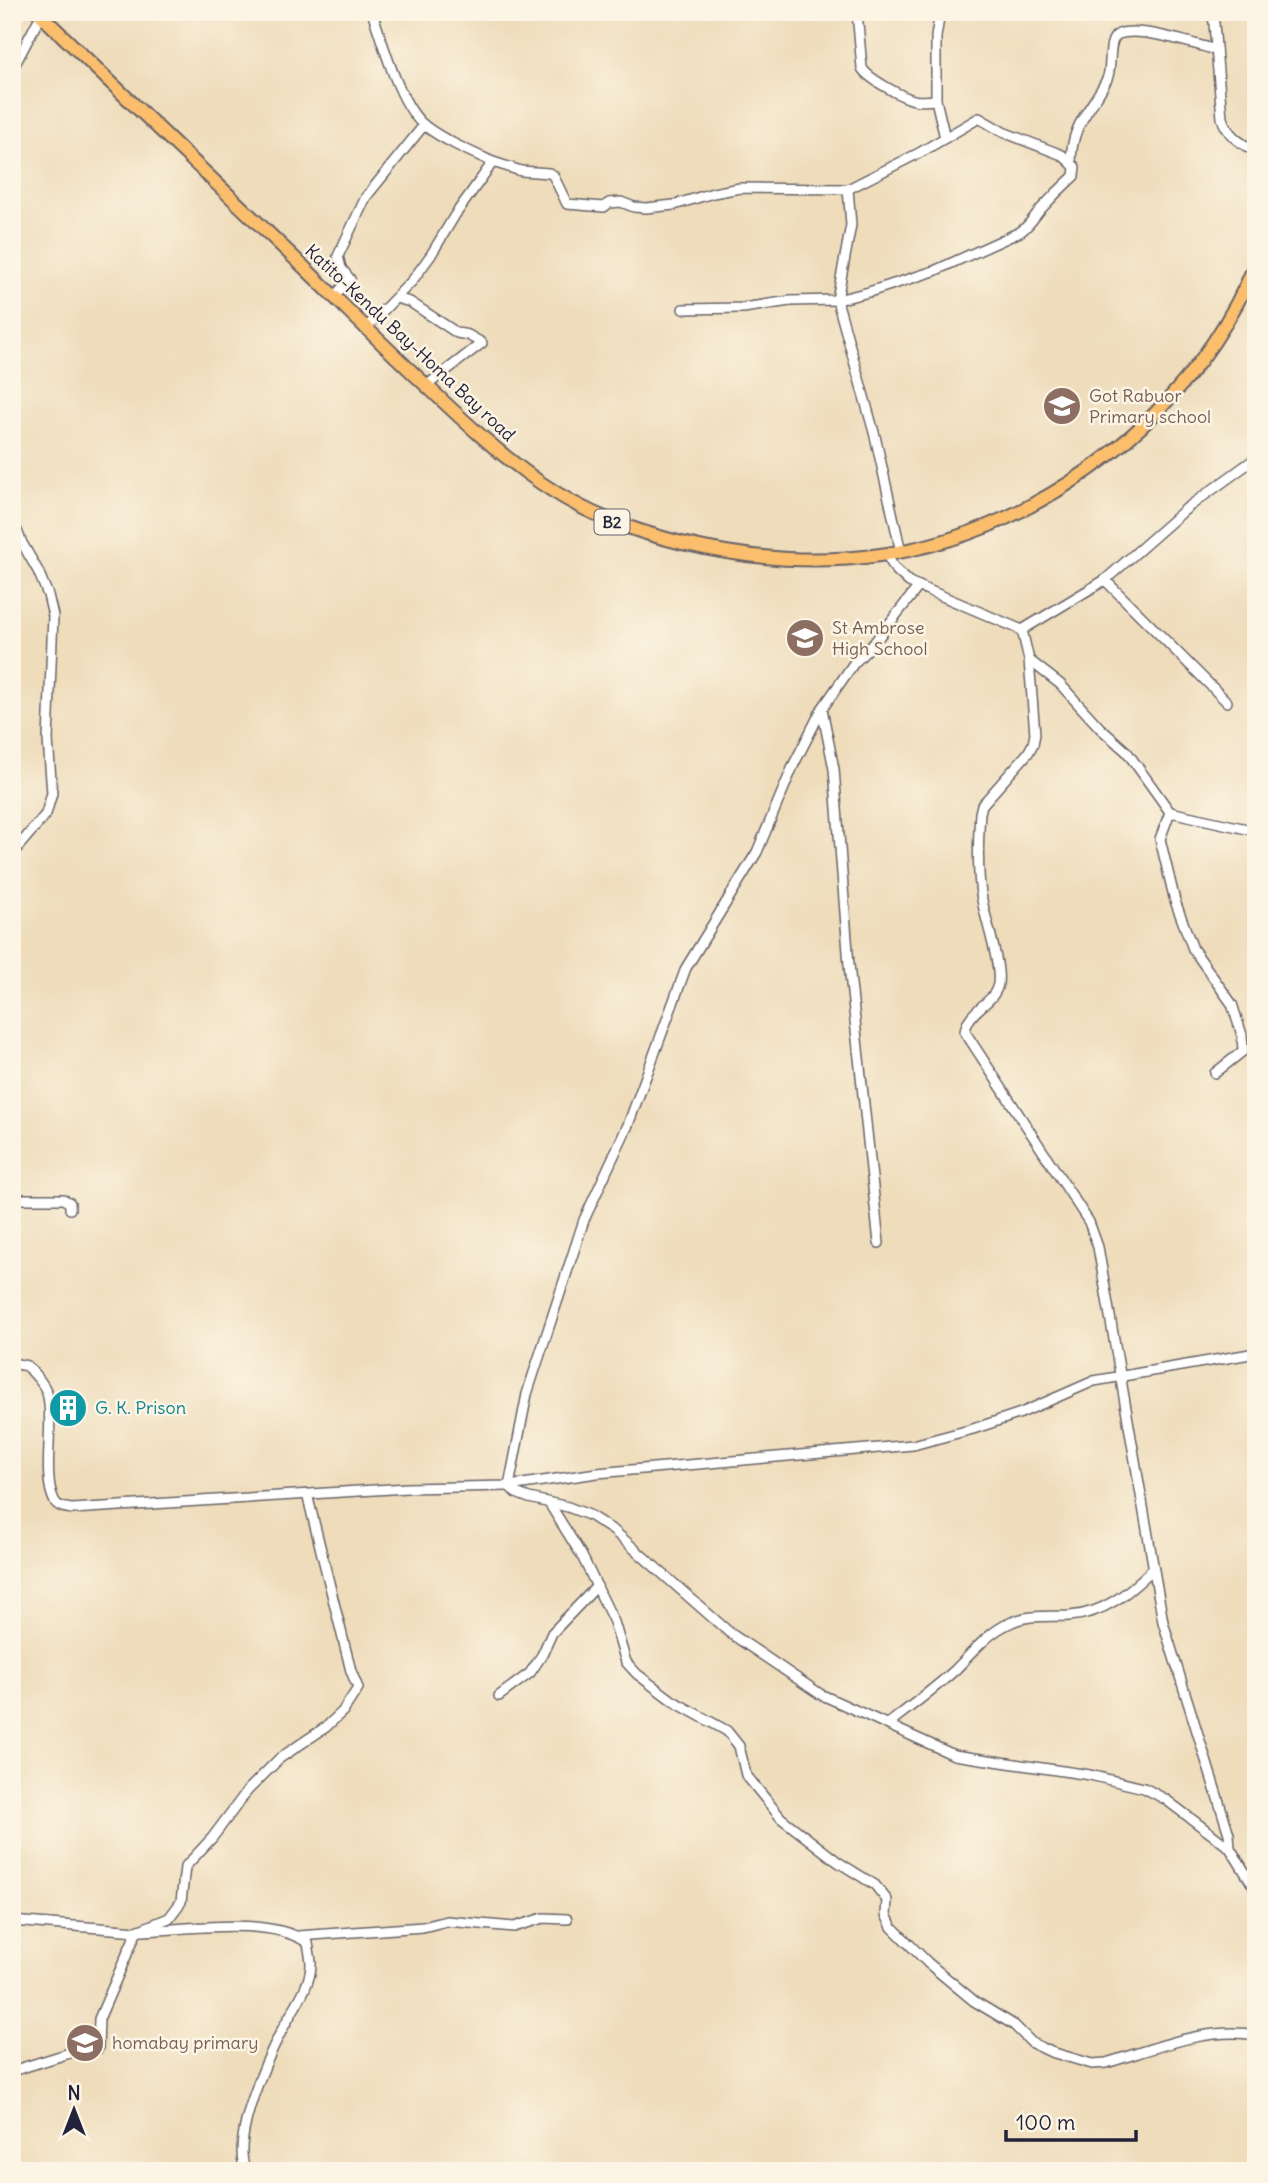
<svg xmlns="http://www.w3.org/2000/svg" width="1268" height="2183" font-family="Delius,sans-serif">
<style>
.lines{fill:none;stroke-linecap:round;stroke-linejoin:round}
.minor-casing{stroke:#696367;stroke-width:12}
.highway-casing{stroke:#696367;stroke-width:16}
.minor{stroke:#fff;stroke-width:9}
.highway{stroke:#fabe6d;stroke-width:12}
.labels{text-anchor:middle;stroke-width:5;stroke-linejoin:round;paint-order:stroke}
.shield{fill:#fcf5e5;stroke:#63616e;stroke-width:2}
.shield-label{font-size:16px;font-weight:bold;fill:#22223b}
.street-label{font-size:18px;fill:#22223b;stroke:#fcf5e5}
.education-label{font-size:18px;fill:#785e54;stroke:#fcf5e5;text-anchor:start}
.culture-label{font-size:18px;fill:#0d838f;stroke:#fcf5e5;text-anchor:start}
</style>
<rect width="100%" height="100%" fill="#fcf5e5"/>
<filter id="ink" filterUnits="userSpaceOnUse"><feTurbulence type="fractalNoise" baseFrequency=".0143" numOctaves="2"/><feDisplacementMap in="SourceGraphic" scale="14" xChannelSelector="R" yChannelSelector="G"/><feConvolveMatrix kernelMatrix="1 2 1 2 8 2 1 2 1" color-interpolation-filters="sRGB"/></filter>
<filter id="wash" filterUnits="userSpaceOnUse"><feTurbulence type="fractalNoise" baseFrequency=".00686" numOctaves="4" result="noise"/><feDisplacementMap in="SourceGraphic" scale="28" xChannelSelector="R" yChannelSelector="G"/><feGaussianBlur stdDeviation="1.57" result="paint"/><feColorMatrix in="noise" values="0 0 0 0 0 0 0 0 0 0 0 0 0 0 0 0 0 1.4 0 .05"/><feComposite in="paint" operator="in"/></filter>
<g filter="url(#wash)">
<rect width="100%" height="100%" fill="#eedcba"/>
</g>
<g filter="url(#ink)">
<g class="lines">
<defs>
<g id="minor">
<path d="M372 12C383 43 400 107 425 126 445 141 471 152 493 162"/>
<path d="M857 12 862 68C867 78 902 97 914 100 920 102 929 100 936 100"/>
<path d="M940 12 936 37V100L945 138"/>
<path d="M1213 12 1222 118C1228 136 1239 142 1256 152"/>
<path d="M12 70 41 15"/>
<path d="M848 189 851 225 837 300 875 436 901 552"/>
<path d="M334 297 350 279 341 268 338 256 366 197 424 125"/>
<path d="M396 298 410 302 457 333 468 335 482 343 426 386"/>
<path d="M683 309 743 308 790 301 837 300 869 292 934 271 1020 232C1030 225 1033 218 1040 210 1051 198 1062 187 1074 176L1075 167 1071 163C1071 123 1091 111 1107 79 1113 68 1106 39 1119 34 1140 26 1194 44 1216 50"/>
<path d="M365 329 412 281 431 255 455 215 493 162 521 171 549 173 553 175 567 204 604 207 609 203 621 202 634 207 646 208 674 205 713 193 740 188 848 189 921 152 979 118 1003 132 1062 155 1071 163"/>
<path d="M12 519 22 543 38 571 48 595 53 616 48 740 52 793 46 814 12 854"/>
<path d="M886 554 895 569 909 582 1022 630 1029 660 1035 734 1033 744 1028 753 982 805 980 813C978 841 977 873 982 900 986 922 1001 964 998 984 994 1005 968 1008 965 1032L1089 1222 1098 1247 1163 1622 1229 1834 1230 1848 1256 1890"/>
<path d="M1105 580 1227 702"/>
<path d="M919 586 874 643 854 663 822 709 794 764 757 852 686 968 628 1125 584 1220 527 1394 509 1486 516 1493 529 1498 568 1507 589 1515 614 1531 730 1633 820 1694 954 1755 1090 1775 1144 1788 1165 1799 1230 1848"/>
<path d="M1022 630 1105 580 1187 508 1256 458"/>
<path d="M1029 660 1060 684 1100 728 1127 752 1170 812 1160 839 1175 901 1193 949 1232 1004 1242 1035 1243 1051 1215 1073"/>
<path d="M822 709 834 769 849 965 879 1243"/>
<path d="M1170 812 1256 831"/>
<path d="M12 1199H63L70 1203V1209"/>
<path d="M12 1363 27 1366C35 1375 46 1385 48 1397 54 1425 42 1476 54 1500 57 1507 65 1508 72 1509L407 1488 509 1486 597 1473 913 1445 973 1429 1021 1413 1094 1381 1256 1353"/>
<path d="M549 1503 582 1556 614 1622 626 1662 637 1674 673 1701 727 1731 739 1746 746 1775 781 1818 838 1862 875 1885 887 1900 886 1915 892 1927 928 1963 974 2001 1014 2025 1032 2043 1051 2052 1092 2064 1106 2063C1154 2049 1206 2026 1256 2035"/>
<path d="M499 1696 530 1673 542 1655 552 1633 597 1586"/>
<path d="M888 1724C911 1706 934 1689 955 1670 973 1652 988 1632 1012 1622 1030 1614 1051 1617 1070 1616 1105 1613 1128 1593 1152 1570"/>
<path d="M12 1921 137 1931 169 1918 181 1902 185 1867 212 1838 248 1790 280 1758 326 1727 343 1711 358 1688 351 1671 307 1494"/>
<path d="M298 1936 423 1927 447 1921 514 1927 543 1918 567 1919"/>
<path d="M12 2071 76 2051 98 2049 99 2019 137 1931C184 1930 270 1915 308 1943 309 1950 311 1958 311 1964 311 1986 293 2009 283 2028 267 2058 230 2140 246 2171"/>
</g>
<path id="highway" d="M38 12C129 101 221 187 312 275 351 313 389 351 429 388 465 422 500 455 541 483 586 514 630 530 682 543 794 570 902 566 1008 517 1118 465 1209 376 1256 263"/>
</defs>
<use href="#minor" class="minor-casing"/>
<use href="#highway" class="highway-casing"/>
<use href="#minor" class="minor"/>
<use href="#highway" class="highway"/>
</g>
</g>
<defs>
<symbol id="school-disc" viewBox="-11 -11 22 22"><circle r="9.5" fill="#8d6e63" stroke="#fcf5e5"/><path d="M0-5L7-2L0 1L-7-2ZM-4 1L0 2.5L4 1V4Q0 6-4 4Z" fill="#fff"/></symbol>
<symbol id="building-disc" viewBox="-11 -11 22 22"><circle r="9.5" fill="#0f9aa8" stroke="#fcf5e5"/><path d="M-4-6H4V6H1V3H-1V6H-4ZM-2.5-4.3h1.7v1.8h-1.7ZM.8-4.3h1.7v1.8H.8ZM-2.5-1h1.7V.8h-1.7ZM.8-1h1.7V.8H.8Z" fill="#fff"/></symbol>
</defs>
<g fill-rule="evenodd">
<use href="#school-disc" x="1040" y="384" width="44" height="44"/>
<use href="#school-disc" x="783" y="616" width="44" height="44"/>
<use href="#building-disc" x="46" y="1386" width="44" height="44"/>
<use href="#school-disc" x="63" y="2021" width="44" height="44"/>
</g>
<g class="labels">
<rect class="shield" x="594.5" y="509.5" width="35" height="25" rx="5"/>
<g class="shield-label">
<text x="612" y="528">B2</text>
</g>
<g class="street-label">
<text transform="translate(410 343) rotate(43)" y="6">Katito-Kendu Bay-Homa Bay road</text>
</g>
<g class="education-label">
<text x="1089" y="402">Got Rabuor<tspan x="1089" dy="21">Primary school</tspan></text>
<text x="832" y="634">St Ambrose<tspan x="832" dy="21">High School</tspan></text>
<text x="112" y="2049">homabay primary</text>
</g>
<g class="culture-label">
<text x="95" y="1414">G. K. Prison</text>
</g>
</g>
<rect width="1268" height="2183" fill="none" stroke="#fcf5e5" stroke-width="42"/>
<g transform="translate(74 2110)" stroke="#fcf5e5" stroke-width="5" paint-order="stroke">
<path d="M0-5L12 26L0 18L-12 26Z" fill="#22223b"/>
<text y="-10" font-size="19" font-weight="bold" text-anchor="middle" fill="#22223b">N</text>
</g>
<path d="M1006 2130v10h130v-10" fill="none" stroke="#22223b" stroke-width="3.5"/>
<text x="1016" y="2130" font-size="21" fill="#22223b" stroke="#fcf5e5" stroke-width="5" paint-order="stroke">100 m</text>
</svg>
